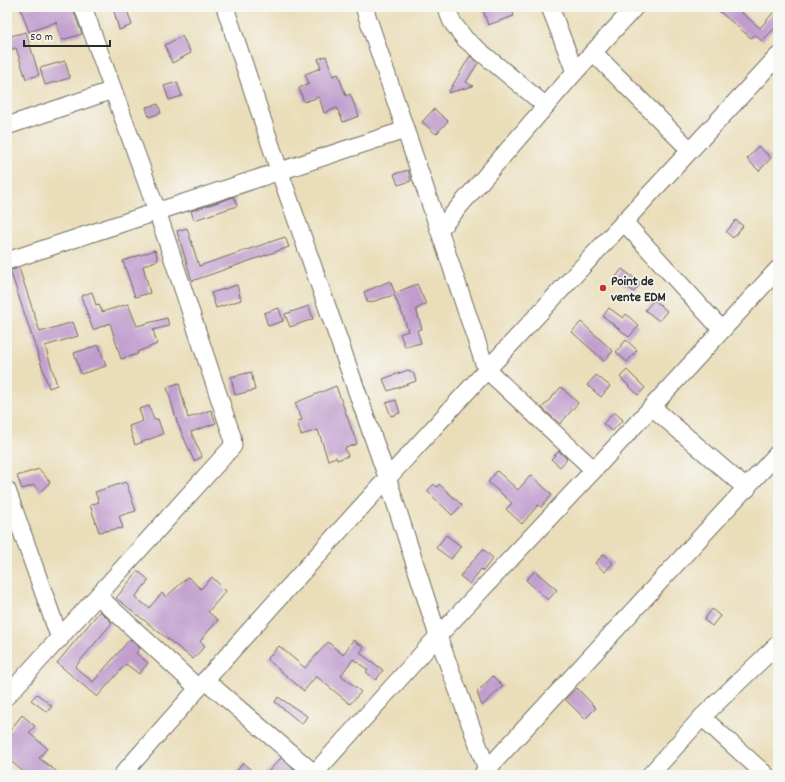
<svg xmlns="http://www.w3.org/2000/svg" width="785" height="782" font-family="Dekko,sans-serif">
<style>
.building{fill:#c19dce}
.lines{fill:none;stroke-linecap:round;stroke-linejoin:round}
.minor-casing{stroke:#6e6a5d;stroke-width:19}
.minor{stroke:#fff;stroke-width:17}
.poi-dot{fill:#c8321e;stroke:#f6f6f2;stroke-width:1.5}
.labels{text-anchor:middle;stroke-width:3;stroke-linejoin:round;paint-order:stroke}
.poi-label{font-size:14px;font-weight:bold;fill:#2b2b2b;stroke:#f6f6f2;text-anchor:start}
</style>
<rect width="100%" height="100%" fill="#f6f6f2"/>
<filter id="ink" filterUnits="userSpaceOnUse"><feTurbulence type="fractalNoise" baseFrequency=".025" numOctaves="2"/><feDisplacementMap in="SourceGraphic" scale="8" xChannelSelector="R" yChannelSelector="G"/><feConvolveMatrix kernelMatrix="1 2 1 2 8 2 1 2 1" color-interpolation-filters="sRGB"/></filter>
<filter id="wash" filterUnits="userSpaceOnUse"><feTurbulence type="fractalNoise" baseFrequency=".012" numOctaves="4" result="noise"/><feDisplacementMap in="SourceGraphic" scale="16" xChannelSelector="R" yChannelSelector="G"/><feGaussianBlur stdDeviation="0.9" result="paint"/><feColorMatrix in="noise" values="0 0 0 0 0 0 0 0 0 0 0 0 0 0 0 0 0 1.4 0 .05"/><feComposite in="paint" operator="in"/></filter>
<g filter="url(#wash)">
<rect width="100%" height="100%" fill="#eadeba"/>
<g id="blocks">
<g class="building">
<path d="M20 7H72L82 34 62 40 56 22 29 32Z"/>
<path d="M113 7H126L132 25 119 30Z"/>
<path d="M482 7H511L514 16 488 25Z"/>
<path d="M725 7H735L760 28 778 7V25L762 41 755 35 751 38 720 12Z"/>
<path d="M26 32 39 75 26 79 16 48 7 51V37Z"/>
<path d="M182 36 191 53 172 63 165 45Z"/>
<path d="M326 56 333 76 338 74 346 96 350 94 359 116 343 122 337 108 324 113 319 97 304 102 299 88 309 84 305 74 321 68 318 59Z"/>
<path d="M470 56 478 63 466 82 473 86 448 93Z"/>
<path d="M65 61 70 78 45 85 40 68Z"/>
<path d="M177 82 182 96 169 100 164 86Z"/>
<path d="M158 104 161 113 149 117 146 107Z"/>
<path d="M434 109 448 121 436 134 422 122Z"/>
<path d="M758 146 771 158 759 171 747 159Z"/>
<path d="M408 170 411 181 398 185 394 174Z"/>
<path d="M234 197 237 206 194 220 191 211Z"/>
<path d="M736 220 743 226 733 238 726 232Z"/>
<path d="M187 228 199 266 285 237 289 247 192 281 177 231Z"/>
<path d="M155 250 158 260 143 266 150 293 135 297 123 261Z"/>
<path d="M19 268 40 332 73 322 78 336 45 346 57 385 49 388 10 270Z"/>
<path d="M622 269 641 283 634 292 615 278Z"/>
<path d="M390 281 395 293 417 284 426 304 416 309 422 329 417 330 421 343 405 347 400 334 408 331 404 318 394 295 368 303 364 292Z"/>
<path d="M237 285 241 300 216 308 211 293Z"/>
<path d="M92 292 96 305 99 304 102 312 128 304 137 326 167 318 169 326 153 330 157 344 137 352 138 354 121 359 110 323 93 330 81 296Z"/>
<path d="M654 300 667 311 659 321 645 310Z"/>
<path d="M309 306 313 319 290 327 285 314Z"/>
<path d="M279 308 283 321 268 326 264 313Z"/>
<path d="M609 308 623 318 626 314 639 326 629 337 603 316Z"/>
<path d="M581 322 613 351 604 361 572 332Z"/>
<path d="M626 340 637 350 627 362 616 352Z"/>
<path d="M99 345 106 366 81 374 74 353Z"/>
<path d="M408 370 414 374 416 381 388 391 383 379Z"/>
<path d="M627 370 645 388 638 395 620 377Z"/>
<path d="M251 372 255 390 235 395 231 377Z"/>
<path d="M596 375 610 386 601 397 587 385Z"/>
<path d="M179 383 188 418 211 410 216 423 191 432 202 457 194 461 177 422 167 387Z"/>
<path d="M336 386 357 444 345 448 348 456 337 460 336 457 328 460 318 430 301 435 297 421 302 420 295 403Z"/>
<path d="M561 387 578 403 560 424 542 408Z"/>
<path d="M396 400 400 413 391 416 386 403Z"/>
<path d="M149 406 154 420 158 419 163 434 135 445 129 426 143 421 139 409Z"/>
<path d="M614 412 623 420 612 431 603 424Z"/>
<path d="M559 451 567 459 560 467 551 459Z"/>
<path d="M39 469 50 482 40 492 34 485 22 489 17 476Z"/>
<path d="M497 471 518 490 531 475 552 495 541 507 538 505 522 524 506 509 512 503 488 482Z"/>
<path d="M126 482 136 511 119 516 123 528 99 532 90 505 99 502 95 492Z"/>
<path d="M434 484 437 487 439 484 462 505 452 515 427 491Z"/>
<path d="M446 535 461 546 451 559 436 548Z"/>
<path d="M483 549 493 558 483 571 481 569 470 584 460 576Z"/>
<path d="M604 554 613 563 605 572 595 563Z"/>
<path d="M138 571 149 580 135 597 149 608 162 593 166 597 188 577 201 589 212 577 226 591 208 612 218 620 200 641 205 646 193 659 116 598Z"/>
<path d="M535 571 557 590 548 600 526 580Z"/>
<path d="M712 609 720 616 712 626 704 620Z"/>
<path d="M100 611 112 623 75 667 93 682 130 639 140 648 136 653 148 663 139 674 126 664 97 697 57 663Z"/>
<path d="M353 640 364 647 360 653 383 670 376 680 366 672 368 670 353 659 341 675 361 692 350 704 316 676 304 691 267 659 279 646 305 668 328 642 343 655Z"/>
<path d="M493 676 503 686 482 706 477 692Z"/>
<path d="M577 688 596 708 585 719 565 699Z"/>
<path d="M37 694 52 706 47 712 31 700Z"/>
<path d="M278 697 307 716 302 724 275 702Z"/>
<path d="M22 715 35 726 29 733 47 748 39 758 61 775H27L7 758V734Z"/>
<path d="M281 758 300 774 299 775H265Z"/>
<path d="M243 763 257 775H234Z"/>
</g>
</g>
</g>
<g filter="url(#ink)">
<use href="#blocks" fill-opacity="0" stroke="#6e6a5d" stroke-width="1"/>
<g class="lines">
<defs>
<g id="minor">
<path d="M225 7 279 170 388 480 438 636 489 775"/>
<path d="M364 7 486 369 594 470"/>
<path d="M446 7 452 22 465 39 546 106"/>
<path d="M550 7 575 72"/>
<path d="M593 52 690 150"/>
<path d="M7 126 113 90"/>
<path d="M624 222 722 330"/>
<path d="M439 230 575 72 635 7"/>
<path d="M7 261 405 130"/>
<path d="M652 407 747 489"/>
<path d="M7 490 60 639"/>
<path d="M98 596 198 688"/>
<path d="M205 680 315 774"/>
<path d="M7 696 233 446 232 436 157 211 83 7"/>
<path d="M702 717 766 775"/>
<path d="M122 775C335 531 557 294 778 56"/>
<path d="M313 775 438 636 594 470 778 269"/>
<path d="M482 775 778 453"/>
<path d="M650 775 702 717 778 644"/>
</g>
</defs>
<use href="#minor" class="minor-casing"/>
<use href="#minor" class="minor"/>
</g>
</g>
<circle class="poi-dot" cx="603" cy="288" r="4"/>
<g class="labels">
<g class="poi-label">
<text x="611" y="285">Point de<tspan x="611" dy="16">vente EDM</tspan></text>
</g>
</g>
<rect width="785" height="782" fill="none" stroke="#f6f6f2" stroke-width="24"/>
<path d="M24 40v6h86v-6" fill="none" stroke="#2b2b2b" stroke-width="2"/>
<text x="30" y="40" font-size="12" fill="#2b2b2b" stroke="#f6f6f2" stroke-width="3" paint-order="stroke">50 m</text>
</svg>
